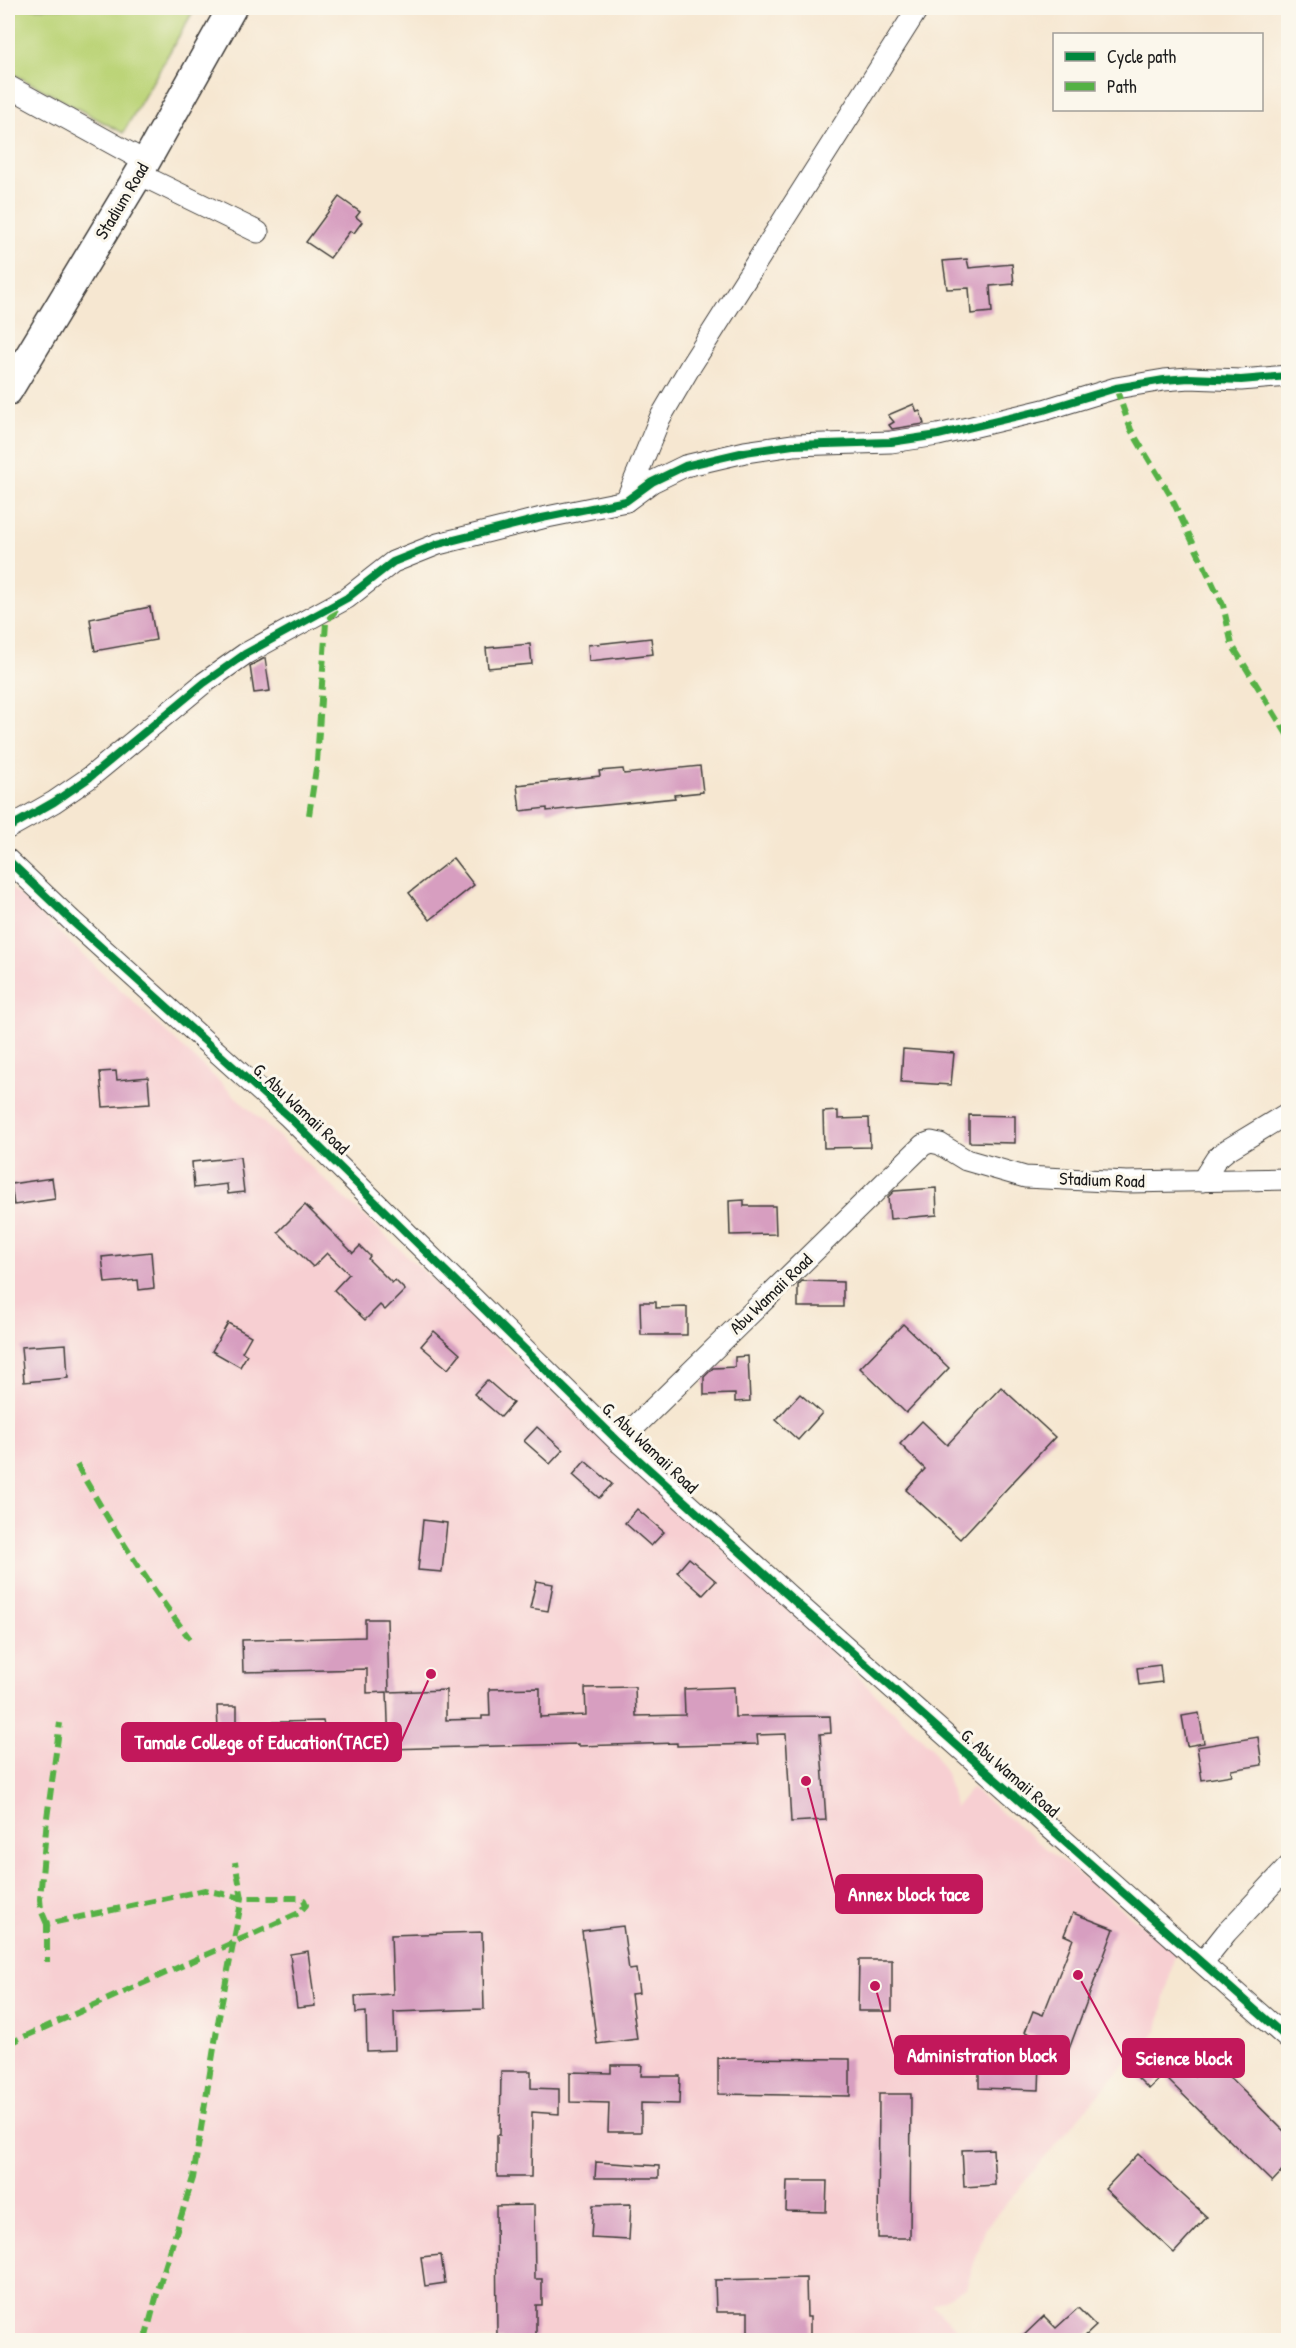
<svg xmlns="http://www.w3.org/2000/svg" width="1296" height="2348" font-family="'Patrick Hand',sans-serif">
<style>
.built{fill:#f7cfd2}
.green{fill:#bcd478;stroke:#6c784a;stroke-width:1.5}
.building{fill:#d79ec0}
.lines{fill:none;stroke-linecap:round;stroke-linejoin:round}
.street-casing{stroke:#3d3a37;stroke-width:23}
.secondary-casing{stroke:#3d3a37;stroke-width:31}
.street{stroke:#fff;stroke-width:21}
.secondary{stroke:#fff;stroke-width:28}
.quiet{stroke:#55b145;stroke-width:6;stroke-dasharray:12 6;stroke-linecap:butt}
.cycleway-casing{stroke:#fbf7ec;stroke-width:11}
.cycleway{stroke:#00873e;stroke-width:8}
.labels{text-anchor:middle;stroke-width:6;stroke-linejoin:round;paint-order:stroke}
.street-label{font-size:18px;fill:#1c1c1c;stroke:#fbf7ec}
.leader{fill:none;stroke:#c2185b;stroke-width:2}
.callout-dot{fill:#c2185b;stroke:#fbf7ec;stroke-width:2}
.callout{fill:#c2185b;stroke:#c2185b;stroke-width:2}
.callout-label{font-size:20px;text-anchor:middle;font-weight:bold;fill:#fff}
</style>
<rect width="100%" height="100%" fill="#fbf7ec"/>
<filter id="ink" filterUnits="userSpaceOnUse"><feTurbulence type="fractalNoise" baseFrequency=".0167" numOctaves="2"/><feDisplacementMap in="SourceGraphic" scale="12" xChannelSelector="R" yChannelSelector="G"/><feConvolveMatrix kernelMatrix="1 2 1 2 8 2 1 2 1" color-interpolation-filters="sRGB"/></filter>
<filter id="wash" filterUnits="userSpaceOnUse"><feTurbulence type="fractalNoise" baseFrequency=".008" numOctaves="4" result="noise"/><feDisplacementMap in="SourceGraphic" scale="24" xChannelSelector="R" yChannelSelector="G"/><feGaussianBlur stdDeviation="1.35" result="paint"/><feColorMatrix in="noise" values="0 0 0 0 0 0 0 0 0 0 0 0 0 0 0 0 0 1.4 0 .05"/><feComposite in="paint" operator="in"/></filter>
<g filter="url(#wash)">
<rect width="100%" height="100%" fill="#f6e7d1"/>
<path class="built" d="M8 885 778 1601 931 1747 946 1774 955 1808 971 1788 1175 1952 1158 2030 1128 2060 986 2227 966 2288 932 2305 969 2340H8Z"/>
<path class="green" d="M8 8H195L123 133 8 71Z"/>
<g id="blocks">
<g class="building">
<path d="M339 197 360 212 356 217 362 222 354 233 350 231 330 258 306 242Z"/>
<path d="M967 259 969 268 1012 264 1014 284 990 286 992 312 971 314 969 288 947 289 943 261Z"/>
<path d="M914 404 917 412 920 411 924 424 892 429 889 425 894 422 888 415Z"/>
<path d="M150 607 156 640 95 651 90 619Z"/>
<path d="M651 638 653 654 589 661 588 645Z"/>
<path d="M530 644 532 664 488 668 486 648Z"/>
<path d="M265 658 270 691 254 693 250 666Z"/>
<path d="M700 766 703 792 674 795 675 798 547 811V808L520 811 517 785 600 776 599 771 623 769 624 774Z"/>
<path d="M453 858 474 885 430 920 409 893Z"/>
<path d="M903 1049 954 1053 951 1085 901 1082Z"/>
<path d="M116 1071 117 1080 148 1077 150 1104 103 1107 100 1072Z"/>
<path d="M838 1111V1119L869 1118 870 1147 824 1148 823 1112Z"/>
<path d="M969 1115 1015 1116V1143L969 1142Z"/>
<path d="M240 1157 244 1192 228 1194 227 1184 194 1188 192 1162Z"/>
<path d="M52 1178 55 1199 14 1205 11 1184Z"/>
<path d="M936 1188 937 1215 890 1219 888 1197 894 1191Z"/>
<path d="M744 1200V1206H775L776 1234 730 1235 729 1201Z"/>
<path d="M305 1205 353 1253 360 1246 370 1256 368 1259 392 1283 395 1280 405 1290 385 1310 380 1305 365 1320 334 1290 349 1274 327 1253 313 1267 278 1232Z"/>
<path d="M151 1252 154 1288 139 1290 138 1280 105 1283 102 1257Z"/>
<path d="M802 1281 843 1282V1307H798V1285Z"/>
<path d="M640 1302H656V1308L687 1307V1335H641Z"/>
<path d="M228 1323 251 1336 242 1352 247 1355 240 1367 212 1351Z"/>
<path d="M903 1324 949 1368 906 1413 860 1368Z"/>
<path d="M434 1331 460 1354 448 1369 421 1346Z"/>
<path d="M66 1344 68 1378 24 1382 21 1347Z"/>
<path d="M748 1356 750 1401 735 1402V1394L704 1395V1377L713 1368 735 1367V1357Z"/>
<path d="M487 1380 513 1403 501 1417 474 1394Z"/>
<path d="M1001 1387 1055 1437 960 1539 906 1490 925 1469 900 1444 922 1421 947 1445Z"/>
<path d="M800 1394 822 1413 798 1440 776 1420Z"/>
<path d="M537 1427 563 1450 550 1464 524 1441Z"/>
<path d="M585 1461 612 1484 599 1498 573 1475Z"/>
<path d="M637 1509 664 1532 651 1546 625 1523Z"/>
<path d="M423 1520 447 1523 442 1572 418 1570Z"/>
<path d="M689 1558 716 1581 703 1595 677 1572Z"/>
<path d="M536 1581 553 1584 548 1611 530 1608Z"/>
<path d="M365 1619H387L389 1692 446 1690V1720L482 1719V1716H490L489 1689 540 1688V1717L586 1715 585 1688 635 1687 636 1716 685 1715 684 1689 734 1687 735 1717 830 1716 831 1733 820 1734 826 1820 791 1822 786 1734 757 1735 758 1744 677 1746V1743L578 1746V1744L389 1749 387 1692 367 1693V1669L243 1672 242 1640 365 1637Z"/>
<path d="M1160 1665 1162 1682 1139 1685 1137 1668Z"/>
<path d="M217 1706H237V1723L323 1721 324 1725H333V1753L253 1755V1753L219 1754Z"/>
<path d="M1199 1713 1204 1743 1187 1746 1182 1716Z"/>
<path d="M1258 1737 1262 1765 1231 1770 1232 1775 1202 1780 1197 1747Z"/>
<path d="M1073 1913 1114 1929 1069 2049 1025 2032 1033 2011 1043 2015 1073 1939 1064 1935Z"/>
<path d="M623 1926 629 1970 636 1969 639 1993 631 1994 637 2039 597 2044 582 1931Z"/>
<path d="M482 1932 484 2009 394 2012 395 2050 367 2051 366 2012 356 2013 355 1996 393 1994 391 1935Z"/>
<path d="M308 1951 315 2006 297 2008 290 1954Z"/>
<path d="M859 1960H892V2011H858Z"/>
<path d="M1161 2044 1194 2076 1211 2059 1288 2135V2165L1272 2182 1163 2075 1149 2089 1133 2073Z"/>
<path d="M718 2058 850 2059V2096L718 2094Z"/>
<path d="M979 2060 1040 2061 1039 2090 979 2088Z"/>
<path d="M611 2065H642L641 2076H680L679 2104 641 2103V2132H608L609 2103 570 2102V2072L611 2073Z"/>
<path d="M501 2071H531V2088L559 2089V2114L532 2112 531 2177H497V2135H500Z"/>
<path d="M879 2094H911L910 2238H878Z"/>
<path d="M993 2149 995 2185 964 2187 962 2150Z"/>
<path d="M1138 2154 1207 2217 1174 2253 1105 2189Z"/>
<path d="M596 2162 659 2166V2178H595Z"/>
<path d="M787 2181H827L826 2212 786 2211Z"/>
<path d="M631 2204 629 2240 591 2238 593 2205Z"/>
<path d="M534 2205 535 2279H542V2305H536V2340H497L496 2206Z"/>
<path d="M441 2255 445 2283 425 2286 421 2257Z"/>
<path d="M806 2278 807 2317H810V2338H748V2312H716L715 2280Z"/>
<path d="M1078 2308 1096 2326 1081 2340H1019L1044 2316 1056 2328Z"/>
</g>
</g>
</g>
<g filter="url(#ink)">
<use href="#blocks" fill-opacity="0" stroke="#3d3a37" stroke-width="1.5"/>
<g class="lines">
<defs>
<g id="street">
<path d="M8 86 146 162"/>
<path d="M139 174 258 232"/>
<path d="M626 501 660 418 690 367 918 8"/>
<path d="M8 828 54 802 89 778 204 683 245 654 347 598 393 562 438 544 542 518 626 501 652 482 685 466 745 452 793 445 891 442 938 435 1044 410 1116 388 1164 380 1189 378 1241 380 1288 376"/>
<path d="M8 860 72 921 289 1117 619 1442 801 1607 1288 2039"/>
<path d="M1202 1181 1216 1159 1227 1150 1288 1113"/>
<path d="M619 1442 923 1145 931 1142 940 1144 966 1160 1025 1177 1127 1182 1288 1179"/>
<path d="M1203 1962 1226 1933 1288 1867"/>
</g>
<path id="secondary" d="M8 391 139 174 232 8"/>
</defs>
<use href="#street" class="street-casing"/>
<use href="#secondary" class="secondary-casing"/>
<use href="#street" class="street"/>
<use href="#secondary" class="secondary"/>
<g class="quiet">
<path d="M1116 388 1131 430 1169 493 1223 605 1232 645 1288 736"/>
<path d="M309 815 317 762 326 622 338 608"/>
<path d="M77 1465C111 1526 148 1584 190 1639"/>
<path d="M47 1924 41 1910 40 1899 47 1818 60 1723"/>
<path d="M8 2044 299 1913 306 1905 304 1900 298 1898H242L205 1890 47 1924V1962"/>
<path d="M145 2340 158 2290 193 2178 219 2017 242 1898 235 1862"/>
</g>
<defs>
<g id="cycleway">
<path d="M8 828 54 802 89 778 204 683 245 654 347 598 393 562 438 544 542 518 626 501 652 482 685 466 745 452 793 445 891 442 938 435 1044 410 1116 388 1164 380 1189 378 1241 380 1288 376"/>
<path d="M8 860 72 921 289 1117 619 1442 801 1607 1288 2039"/>
</g>
</defs>
<use href="#cycleway" class="cycleway-casing"/>
<use href="#cycleway" class="cycleway"/>
</g>
</g>
<g class="labels">
<g class="street-label">
<text transform="translate(122 201) rotate(-59)" y="6">Stadium Road</text>
<text transform="translate(301 1109) rotate(43)" y="6">G. Abu Wamaii Road</text>
<text transform="translate(1102 1180) rotate(2)" y="6">Stadium Road</text>
<text transform="translate(771 1294) rotate(-44)" y="6">Abu Wamaii Road</text>
<text transform="translate(650 1448) rotate(43)" y="6">G. Abu Wamaii Road</text>
<text transform="translate(1010 1773) rotate(41)" y="6">G. Abu Wamaii Road</text>
</g>
</g>
<path class="leader" d="M431 1674L401 1742M806 1781L836 1894M875 1986L895 2055M1078 1975L1123 2058"/>
<g class="callout-dot">
<circle cx="431" cy="1674" r="6"/>
<circle cx="806" cy="1781" r="6"/>
<circle cx="875" cy="1986" r="6"/>
<circle cx="1078" cy="1975" r="6"/>
</g>
<g class="callout">
<rect x="122" y="1723" width="279" height="38" rx="6"/>
<rect x="836" y="1875" width="146" height="38" rx="6"/>
<rect x="895" y="2036" width="174" height="38" rx="6"/>
<rect x="1123" y="2039" width="121" height="38" rx="6"/>
</g>
<g class="callout-label">
<text x="262" y="1749">Tamale College of Education(TACE)</text>
<text x="909" y="1901">Annex block tace</text>
<text x="982" y="2062">Administration block</text>
<text x="1184" y="2065">Science block</text>
</g>
<rect width="1296" height="2348" fill="none" stroke="#fbf7ec" stroke-width="30"/>
<rect x="1053" y="33" width="210" height="78" fill="#fbf7ec" stroke="#a29f99" stroke-width="1.5"/>
<rect x="1065" y="52" width="30" height="9" fill="#00873e" stroke="#a29f99" stroke-width="1.5"/>
<text x="1107" y="63" font-size="18" fill="#1c1c1c">Cycle path</text>
<rect x="1065" y="82" width="30" height="9" fill="#55b145" stroke="#a29f99" stroke-width="1.5"/>
<text x="1107" y="93" font-size="18" fill="#1c1c1c">Path</text>
</svg>
